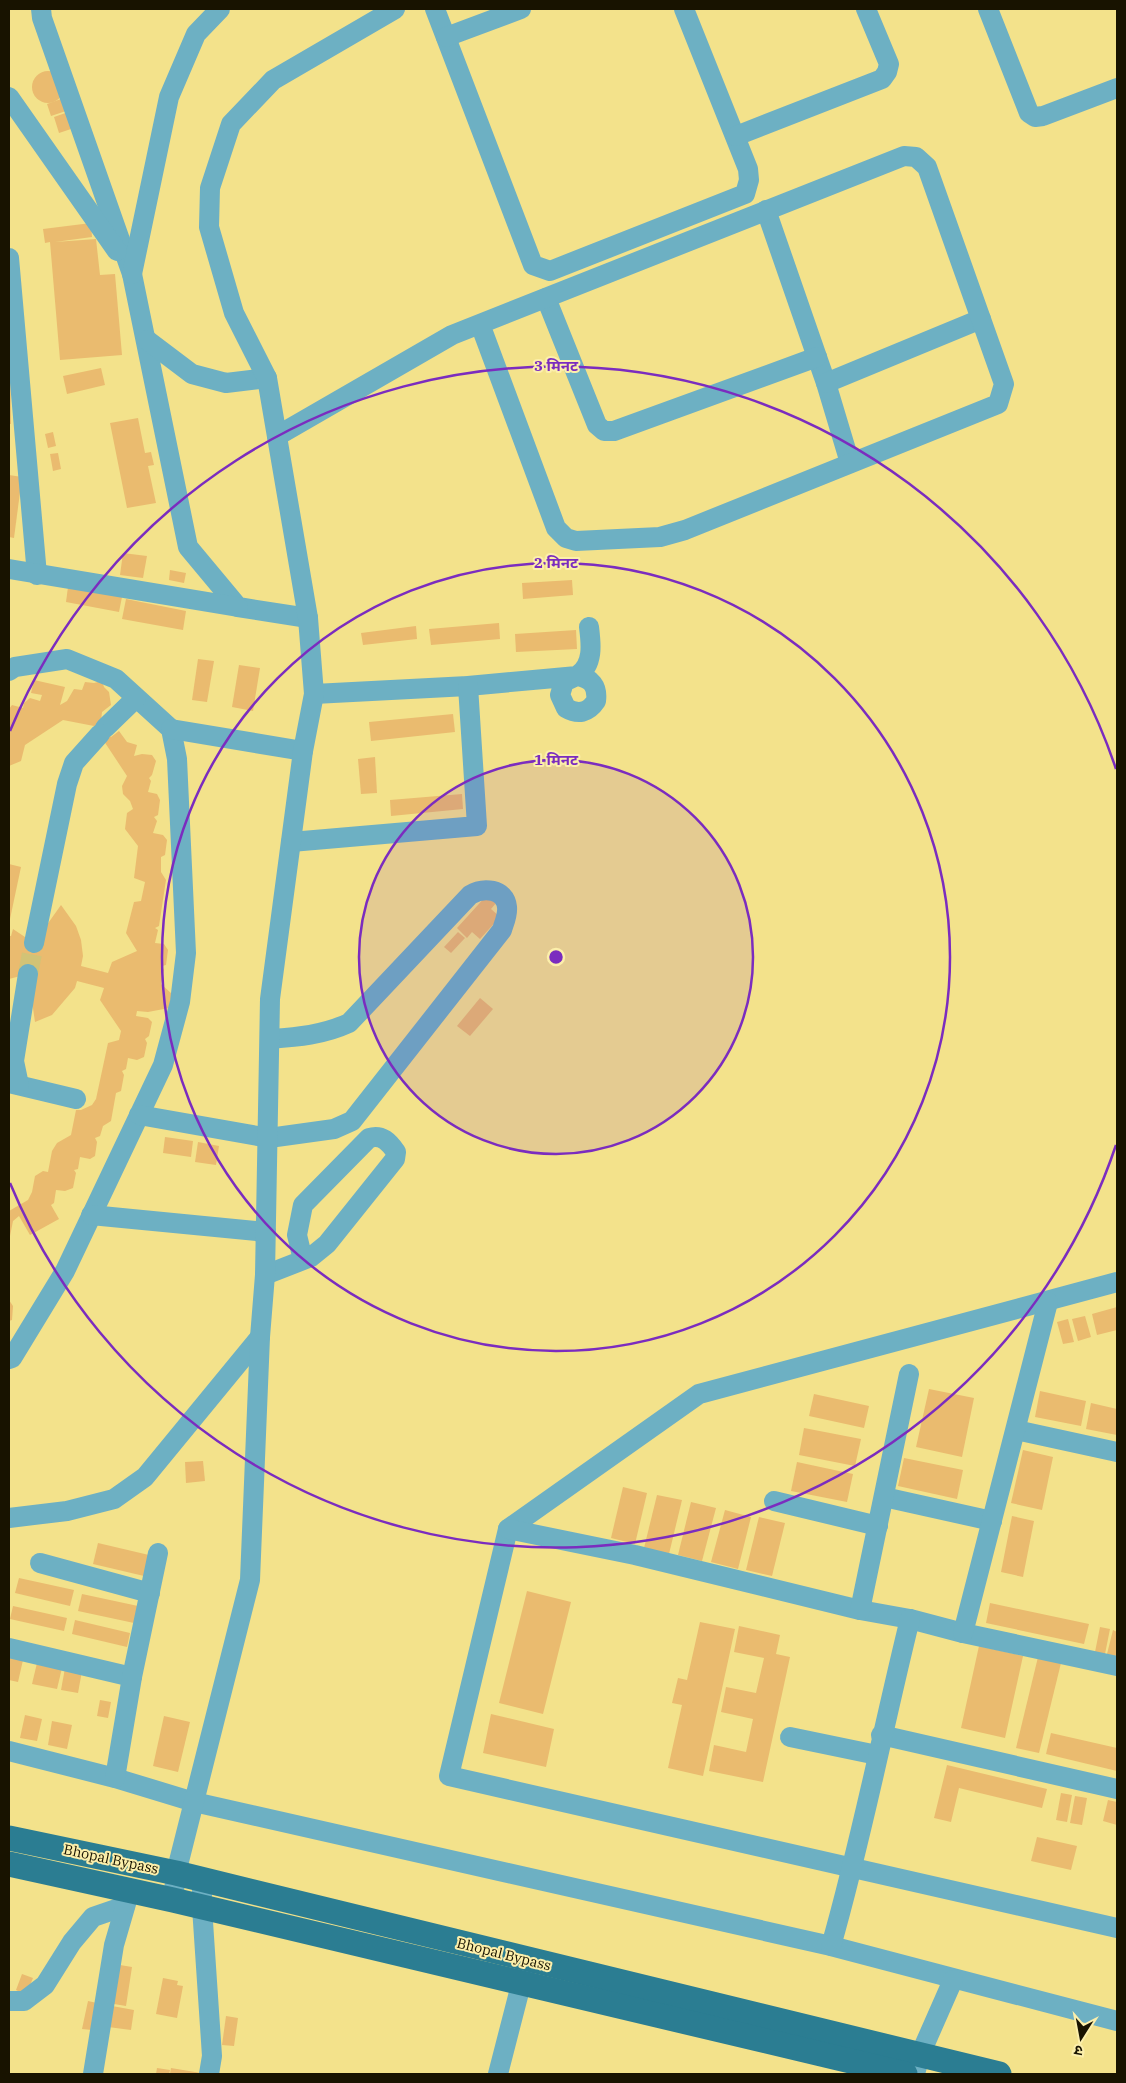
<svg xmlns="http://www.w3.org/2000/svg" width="1126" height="2083" font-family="'IBM Plex Serif','Noto Sans Devanagari',serif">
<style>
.building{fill:#eabb6f}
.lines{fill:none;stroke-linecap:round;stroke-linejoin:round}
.minor-tunnel{stroke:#d2c376;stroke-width:20;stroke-dasharray:20 10;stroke-linecap:butt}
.minor{stroke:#6db0c3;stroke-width:20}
.major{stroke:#2b7d92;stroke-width:25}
.ring{fill:none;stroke:#7b2cbf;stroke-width:2.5}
.labels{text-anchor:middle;stroke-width:4;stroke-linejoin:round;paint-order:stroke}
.street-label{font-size:14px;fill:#181300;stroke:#fcefab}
.centre{fill:#7b2cbf;stroke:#fcefab;stroke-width:2.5}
.ring-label{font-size:15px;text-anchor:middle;font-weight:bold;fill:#7b2cbf;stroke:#fcefab;stroke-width:4;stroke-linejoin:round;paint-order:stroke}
</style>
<rect width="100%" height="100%" fill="#f3e28b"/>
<g class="building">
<circle cx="48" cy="87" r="16"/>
<path d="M61 99 66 111 51 116 47 104Z"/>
<path d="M74 110 80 126 59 133 54 117Z"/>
<path d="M91 223 92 237 55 242 96 239 100 275 115 274 122 355 60 360 50 242 45 243 43 229Z"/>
<path d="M9 338H10L11 424H9Z"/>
<path d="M101 368 105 385 67 394 63 376Z"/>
<path d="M138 418 145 453 151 452 154 465 148 466 156 503 127 508 110 423Z"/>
<path d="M53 432 56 446 48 448 45 434Z"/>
<path d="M58 453 61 469 53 471 50 454Z"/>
<path d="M9 475 22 477 14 538 9 537Z"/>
<path d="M123 553 147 556 143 578 120 575Z"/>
<path d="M170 570 186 573 184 583 169 580Z"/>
<path d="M572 580 573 595 523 599 522 583Z"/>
<path d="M68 587 122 597 119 612 66 602Z"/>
<path d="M126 599 186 611 183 630 122 619Z"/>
<path d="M499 623 500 639 431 645 429 629Z"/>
<path d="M416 626 417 639 363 645 361 633Z"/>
<path d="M576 630 577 649 516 652 515 634Z"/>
<path d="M198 659 214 661 207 702 192 700Z"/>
<path d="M239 665 260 668 253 711 232 707Z"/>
<path d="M34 680 65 687 60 705 67 701 74 689 82 690 85 682 94 683 102 681 104 687 109 692 111 705 102 712 101 721 111 737 119 731 127 742 137 745 134 756 142 754 152 755 156 761 152 775 149 778 151 781 148 792 157 794 160 800 158 815 154 817 157 821 153 833 163 835 167 840 165 855 161 857V872L166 880 159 926 155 928 158 930 155 943 164 944 168 950 166 965 162 966 164 970 161 984 172 994 169 1008 148 1012 137 1011 136 1016 148 1018 152 1022 149 1036 145 1039 147 1043 144 1057 137 1060 128 1058 126 1069 122 1071 124 1075 121 1091 116 1093 111 1121 103 1126 100 1136 95 1138 97 1142 95 1156 90 1159 80 1157 78 1169 74 1170 76 1173 73 1188 65 1191 56 1190 54 1203 51 1205 59 1219 30 1235 19 1216 13 1221 10 1236 9 1211 28 1200 32 1192 35 1176 43 1171 48 1172 52 1151 57 1143 71 1135 76 1110H81L92 1105 96 1099 108 1043 119 1040 121 1031 100 1000 104 988 77 981 75 988 52 1015 35 1022 28 974 9 979V936H11L13 929 34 943 61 905 76 926 81 940 83 956 81 966 108 973 112 962 137 951 126 933 134 902 141 901 145 882 134 878 138 846 125 829 127 813 133 809 130 801 123 794 122 786 127 776 94 726 63 720 25 745 21 761 9 766V709L12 705 23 708 24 703 30 698 40 701 42 695 31 693Z"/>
<path d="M453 714 455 732 371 741 369 722Z"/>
<path d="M375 757 377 793 361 794 358 759Z"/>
<path d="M462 794 463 809 391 816 390 800Z"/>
<path d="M9 864 21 867 10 919H9Z"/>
<path d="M487 895 496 903 491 909 500 917 480 939 472 932 467 938 457 928Z"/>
<path d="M458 932 465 938 451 953 444 947Z"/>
<path d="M480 998 493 1009 470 1036 457 1026Z"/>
<path d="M165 1137 193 1141 191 1157 163 1153Z"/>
<path d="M198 1142 219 1146 216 1165 195 1162Z"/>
<path d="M9 1300 13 1306 12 1320 9 1321Z"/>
<path d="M1117 1307V1330L1097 1335 1092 1314Z"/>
<path d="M1085 1316 1091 1337 1078 1341 1072 1319Z"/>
<path d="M1068 1319 1074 1342 1063 1344 1057 1322Z"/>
<path d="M929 1389 974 1398 962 1457 916 1447Z"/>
<path d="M1040 1391 1086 1401 1081 1426 1035 1417Z"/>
<path d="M814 1394 869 1406 864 1428 809 1416Z"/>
<path d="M1091 1403 1117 1409V1435L1086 1429Z"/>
<path d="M804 1428 861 1439 855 1466 799 1455Z"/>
<path d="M1023 1450 1053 1457 1042 1510 1011 1503Z"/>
<path d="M904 1458 963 1470 957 1499 898 1486Z"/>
<path d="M203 1461 205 1481 186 1483 185 1462Z"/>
<path d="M797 1462 853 1474 847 1502 791 1491Z"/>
<path d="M623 1487 647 1493 635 1544 611 1538Z"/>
<path d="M657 1495 682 1500 669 1554 644 1548Z"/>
<path d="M691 1502 716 1508 702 1561 678 1555Z"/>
<path d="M725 1510 751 1517 738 1569 711 1562Z"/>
<path d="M1012 1516 1034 1521 1023 1577 1001 1572Z"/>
<path d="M759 1517 785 1523 772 1576 746 1570Z"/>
<path d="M98 1543 149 1555 144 1576 93 1564Z"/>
<path d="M19 1578 74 1590 70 1606 15 1593Z"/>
<path d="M527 1591 571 1602 543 1714 499 1703Z"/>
<path d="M82 1594 138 1606 134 1623 78 1611Z"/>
<path d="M990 1603 1089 1624 1084 1644 986 1623Z"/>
<path d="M13 1606 67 1618 64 1631 10 1619Z"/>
<path d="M75 1620 130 1633 127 1647 72 1634Z"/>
<path d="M700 1622 735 1629 703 1776 668 1768 682 1705 672 1703 678 1678 687 1680Z"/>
<path d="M739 1626 780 1635 776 1654 790 1657 763 1782 709 1771 714 1745 746 1752 753 1719 721 1712 726 1687 756 1693 764 1658 734 1652Z"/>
<path d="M1100 1627 1110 1629 1105 1654 1095 1652Z"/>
<path d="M1113 1630 1117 1632V1657L1107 1654Z"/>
<path d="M979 1646 1023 1656 1005 1738 961 1728Z"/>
<path d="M9 1657 23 1660 18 1682 9 1680Z"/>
<path d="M1038 1657 1061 1663 1039 1753 1016 1748Z"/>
<path d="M37 1663 62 1668 57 1689 32 1684Z"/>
<path d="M65 1668 82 1671 78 1693 61 1690Z"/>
<path d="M100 1700 111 1702 108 1718 97 1716Z"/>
<path d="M491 1714 554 1729 546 1767 483 1753Z"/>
<path d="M25 1715 42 1719 37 1741 20 1738Z"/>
<path d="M164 1716 190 1722 178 1772 153 1766Z"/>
<path d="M52 1721 72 1725 67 1749 48 1745Z"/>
<path d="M1051 1733 1117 1748V1771L1046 1754Z"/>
<path d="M947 1765 1047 1789 1042 1808 959 1788 951 1822 934 1818Z"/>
<path d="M1061 1793 1072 1795 1067 1822 1056 1820Z"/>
<path d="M1075 1796 1087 1798 1082 1825 1070 1823Z"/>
<path d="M1108 1800 1117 1802V1825L1103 1821Z"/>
<path d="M1037 1837 1077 1846 1071 1870 1031 1861Z"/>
<path d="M114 1964 132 1967 126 2006 108 2003Z"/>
<path d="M22 1974 33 1978 26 1995 16 1990Z"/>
<path d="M163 1978 178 1981 177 1985 183 1986 177 2018 156 2014Z"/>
<path d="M88 2001 97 2003 92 2030 82 2029Z"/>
<path d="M112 2006 134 2010 131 2030 108 2027Z"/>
<path d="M226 2016 238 2018 234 2046 222 2045Z"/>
<path d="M157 2068 170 2070 169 2074H156Z"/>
<path d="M171 2068 201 2073V2074H170Z"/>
</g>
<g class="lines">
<path class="minor-tunnel" d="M28 974 34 943"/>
<g class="minor">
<path d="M41 9 42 18 132 274 188 547 238 607 308 618"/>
<path d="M435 9 533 265 550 271 745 194 749 180 748 169 684 9"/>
<path d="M988 9 1029 113 1035 117 1043 116 1117 88"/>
<path d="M446 37 521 9"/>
<path d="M9 97 117 251"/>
<path d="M736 136 882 79 887 72 889 64 866 9"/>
<path d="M766 210 826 383 850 463"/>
<path d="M9 258 37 575"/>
<path d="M132 274 169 97 196 34 220 9"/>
<path d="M546 298 597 425 604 431H614L817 357"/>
<path d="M147 340 192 374 226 383 267 378"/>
<path d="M826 383 981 319"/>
<path d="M277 436 452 335 904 156 916 157 927 167 1004 384 998 404 685 530 660 537 576 541 566 538 556 528 480 324"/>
<path d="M9 569 238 607"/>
<path d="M9 671 15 667 67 659 116 679 171 729 177 759 186 953 180 1002 163 1065 65 1271 12 1358 9 1359"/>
<path d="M314 694 468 686 577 676C591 678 598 686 596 701 588 713 578 715 566 708L560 695 564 682C569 679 574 678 578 675 594 664 591 643 589 627"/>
<path d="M105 728 136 698"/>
<path d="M171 729 303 751"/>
<path d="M291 842 477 826 468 686"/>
<path d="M34 943 67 784 74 763 100 734"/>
<path d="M9 1083 76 1099"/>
<path d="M19 1085 14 1061 28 974"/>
<path d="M139 1115 269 1138 334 1129 352 1121 502 930C504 923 508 915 507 907 505 888 483 887 470 895L349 1023C323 1035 298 1037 270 1039"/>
<path d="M91 1215 266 1232"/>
<path d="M265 1275 311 1257 327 1244 395 1159 396 1152C389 1142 382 1134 369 1138L303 1205 297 1235 303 1260"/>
<path d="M1117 1282 699 1394 508 1529 449 1776 1117 1928"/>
<path d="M1016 1430 1117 1452"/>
<path d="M884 1497 992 1521"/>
<path d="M774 1501 878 1526"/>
<path d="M9 1518 67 1511 114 1499 145 1477 260 1337"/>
<path d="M508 1529 635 1555 860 1610 910 1619 963 1633 1117 1666"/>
<path d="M40 1563 150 1593"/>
<path d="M860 1610 909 1374"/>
<path d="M963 1633 1048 1302"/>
<path d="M9 1648 132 1677"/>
<path d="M881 1735 1117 1789"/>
<path d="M790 1737 877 1755"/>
<path d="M9 1751 115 1778 194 1802 831 1946 1117 2021"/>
<path d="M115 1778 132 1677 158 1553"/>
<path d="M202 1880V1907L212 2056 209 2074"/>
<path d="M173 1900 176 1873 250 1580 260 1337 265 1275 270 999 303 751 314 694 308 618 267 378 234 313 209 227 210 188 231 124 273 80 395 9"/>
<path d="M831 1946C862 1838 883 1728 910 1619"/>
<path d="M9 2001H24L45 1985 72 1942 93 1917 125 1906"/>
<path d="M93 2074 114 1945 130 1890"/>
<path d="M498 2074 525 1969"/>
<path d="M915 2074 920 2055 953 1980"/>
</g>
<g class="major">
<path d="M9 1838 176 1873 999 2074"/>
<path d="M9 1864 173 1900 905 2074"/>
</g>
</g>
<circle cx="556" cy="957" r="197" fill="#7b2cbf" fill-opacity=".12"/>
<g class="ring">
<circle cx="556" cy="957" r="197"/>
<circle cx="556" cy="957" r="394"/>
<path d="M1116 1145A591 591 0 0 1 10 1183M10 731A591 591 0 0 1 1116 769"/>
</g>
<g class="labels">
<g class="street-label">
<text transform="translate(111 1859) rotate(12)" y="5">Bhopal Bypass</text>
<text transform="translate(504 1954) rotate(14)" y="5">Bhopal Bypass</text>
</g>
</g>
<circle cx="556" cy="957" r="8" class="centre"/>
<g class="ring-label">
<text x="556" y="371">3 मिनट</text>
<text x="556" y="568">2 मिनट</text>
<text x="556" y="765">1 मिनट</text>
</g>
<rect width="1126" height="2083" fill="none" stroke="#181300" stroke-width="20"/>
<g transform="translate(1081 2038) rotate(191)" stroke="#fcefab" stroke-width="4" paint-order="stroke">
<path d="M0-4L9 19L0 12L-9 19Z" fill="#181300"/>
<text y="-8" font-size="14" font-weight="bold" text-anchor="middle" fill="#181300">उ</text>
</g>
</svg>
